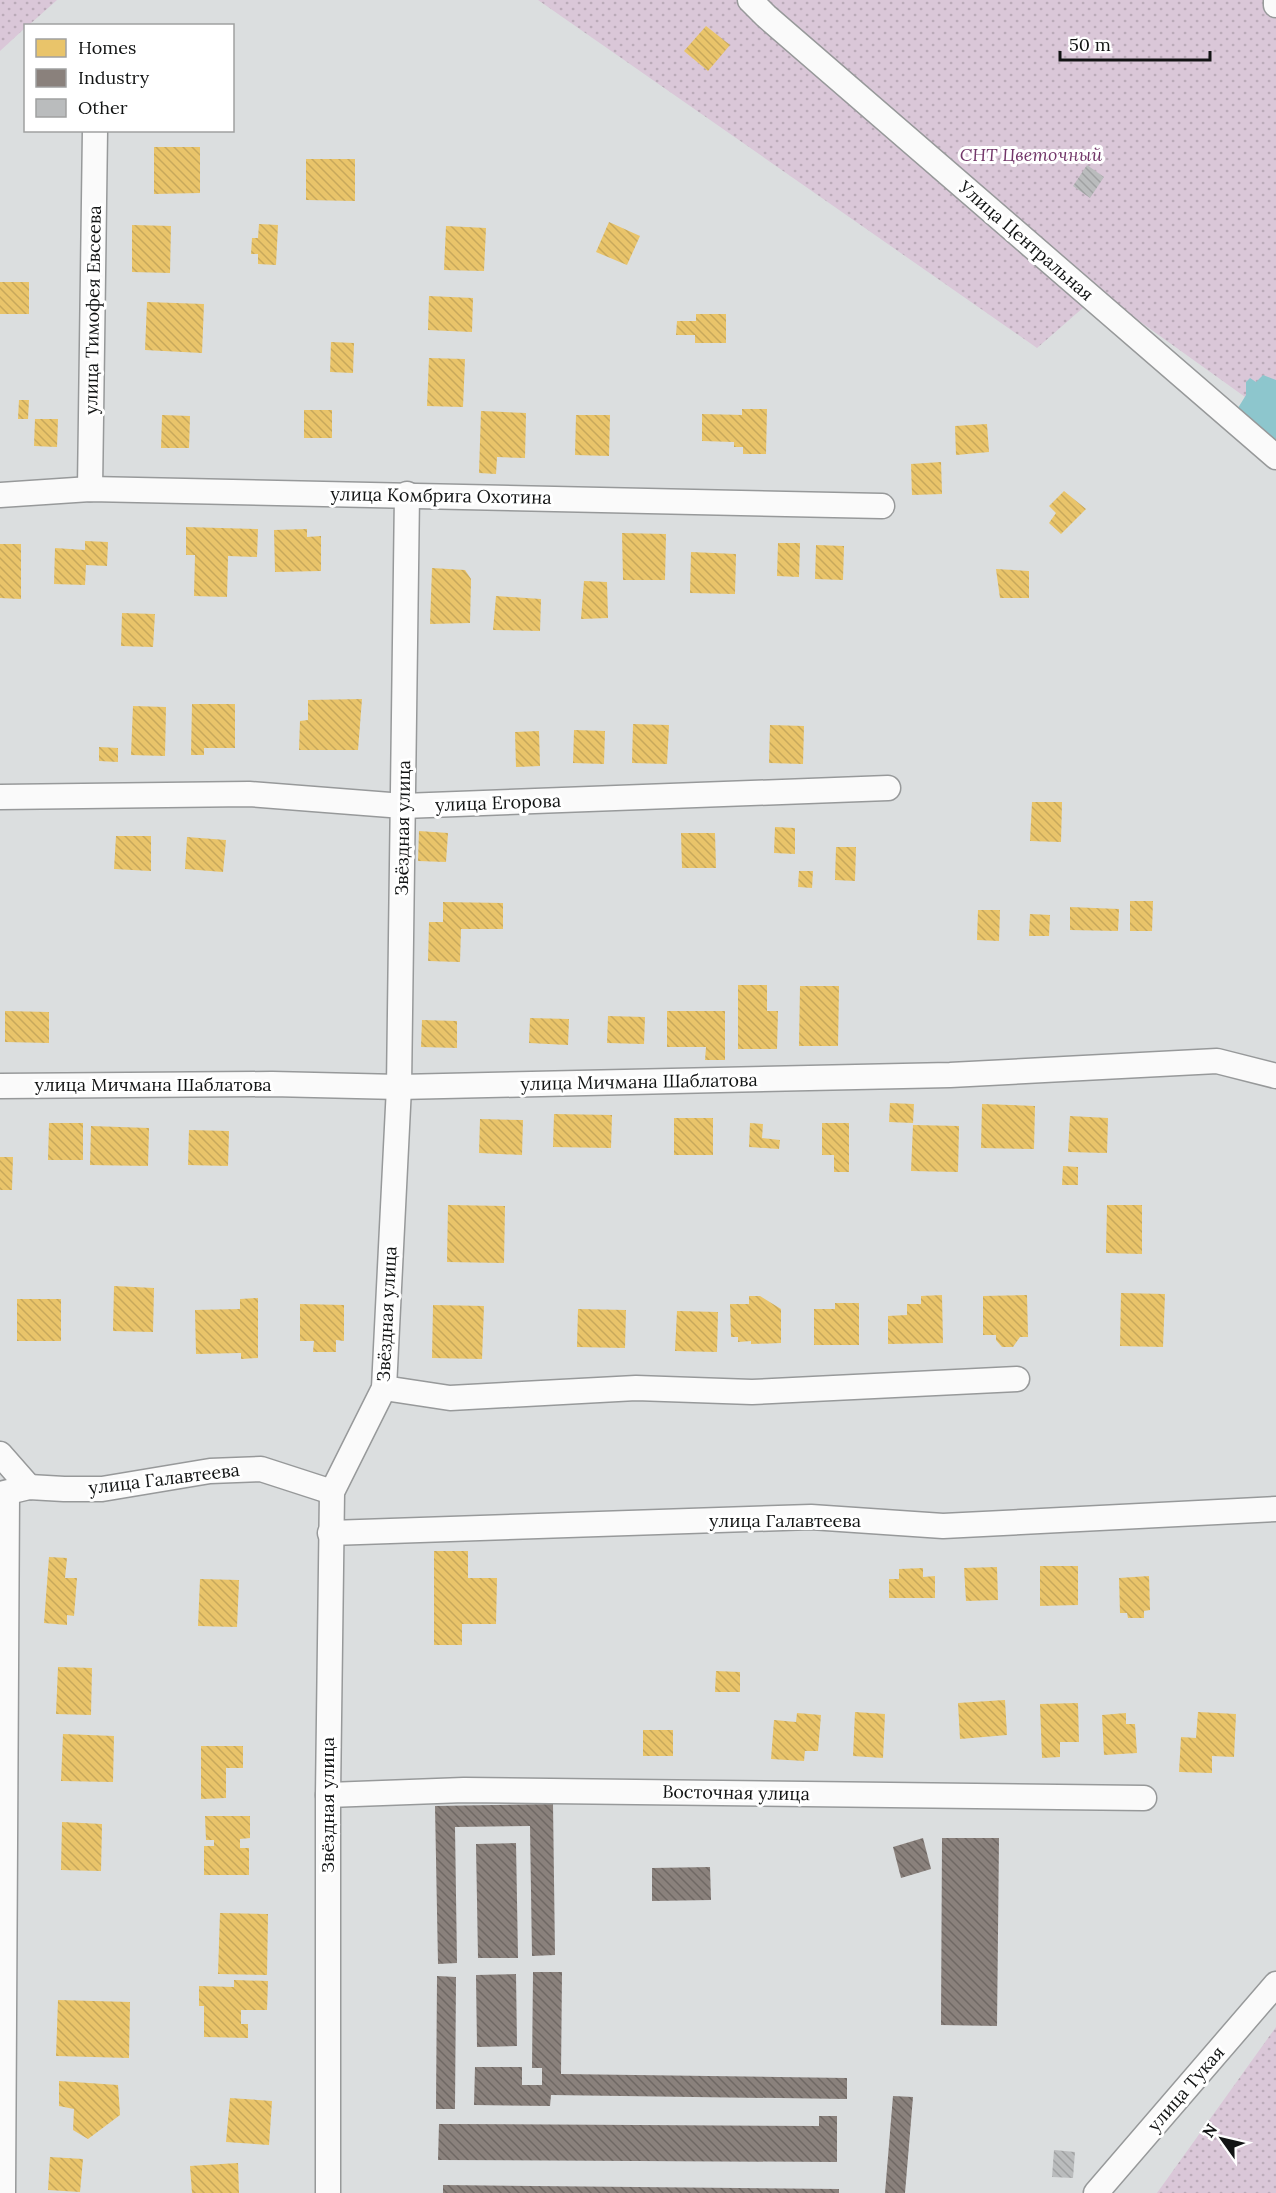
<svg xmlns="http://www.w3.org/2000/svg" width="1276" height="2193" font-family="Lora,serif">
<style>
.grass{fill:url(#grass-dots)}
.water{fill:#8dc6cd}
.homes{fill:url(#homes-back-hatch)}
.industry{fill:url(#industry-back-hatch)}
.building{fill:url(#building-back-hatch)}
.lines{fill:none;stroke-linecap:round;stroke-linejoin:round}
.street-casing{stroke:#97999a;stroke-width:27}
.street{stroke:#fafafa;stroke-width:24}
.labels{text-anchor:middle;stroke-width:6;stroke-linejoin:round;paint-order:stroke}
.park-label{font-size:18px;font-style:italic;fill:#723669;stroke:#fff}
.street-label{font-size:18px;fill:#121414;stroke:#fff}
</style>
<defs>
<pattern id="grass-dots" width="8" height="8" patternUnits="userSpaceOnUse" patternTransform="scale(1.5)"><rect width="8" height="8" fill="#dac7d8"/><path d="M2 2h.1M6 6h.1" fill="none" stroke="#baaab8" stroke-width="1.8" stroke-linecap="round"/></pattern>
<pattern id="homes-back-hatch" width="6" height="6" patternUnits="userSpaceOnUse" patternTransform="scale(1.5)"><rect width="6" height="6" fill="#e9c46a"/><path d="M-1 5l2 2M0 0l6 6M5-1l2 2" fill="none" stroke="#c7a85b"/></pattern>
<pattern id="industry-back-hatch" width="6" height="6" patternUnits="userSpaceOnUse" patternTransform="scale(1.5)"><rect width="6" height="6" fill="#8a817c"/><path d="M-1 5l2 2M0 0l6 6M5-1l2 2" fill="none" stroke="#6f6864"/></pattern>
<pattern id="building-back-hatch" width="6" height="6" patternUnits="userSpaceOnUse" patternTransform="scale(1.5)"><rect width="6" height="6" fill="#babcbd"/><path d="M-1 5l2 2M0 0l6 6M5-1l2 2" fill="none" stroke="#9fa1a2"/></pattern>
</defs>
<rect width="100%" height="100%" fill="#dbdedf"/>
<g class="grass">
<path d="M0 0H57L29 25 26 26 25 28 0 51Z"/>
<path d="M538 0H1276V419L1100 293 1037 348Z"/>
<path d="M1276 2027V2193H1157Z"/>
</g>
<path class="water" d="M1263 375 1276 380V445L1238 408 1246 395V382L1250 378 1256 382Z"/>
<g class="homes">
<path d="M706 26 730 45 708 71 684 51Z"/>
<path d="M154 147H200V193L154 194Z"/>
<path d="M306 159H355V201L306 200Z"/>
<path d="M609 222 640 236 627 265 596 252Z"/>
<path d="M259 224 278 225 276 265 258 264V254H251L252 238H258Z"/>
<path d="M132 225 171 226 170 273 132 272Z"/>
<path d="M446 226 486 228 484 271 444 270Z"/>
<rect x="0" y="282" width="29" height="32"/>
<path d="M429 296 473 298 472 332 428 330Z"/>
<path d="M147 302 204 304 202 353 145 350Z"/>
<path d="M696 314H726V343H695V335H676L677 321H696Z"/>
<path d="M331 342 354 343 353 373 330 372Z"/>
<path d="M429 358 465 359 463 407 427 406Z"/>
<path d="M19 400H29L28 419H18Z"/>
<path d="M742 409H767L766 454H743V447H734V442L702 441V414L742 415Z"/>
<rect x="304" y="410" width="28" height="28"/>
<path d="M481 411 526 413 525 458 497 457 496 474 479 473Z"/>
<path d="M162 415 190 416 189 448H161Z"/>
<path d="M576 415H610L609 456 575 455Z"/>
<path d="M35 419H58L57 447 34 446Z"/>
<path d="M987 424 989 452 956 455 955 426Z"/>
<path d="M941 462 942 494 912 495 911 464Z"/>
<path d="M1064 491 1086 509 1061 534 1049 523 1056 513 1049 506Z"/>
<path d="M186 527 258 529 257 557 228 556 227 597 194 596 195 555H186Z"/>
<path d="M307 529V537L321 536V571L275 572 274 530Z"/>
<path d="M622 533 666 534 665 580H623Z"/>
<path d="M85 541 108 542 107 566 86 565 85 585 54 584 55 548 85 550Z"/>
<path d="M778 543H800L799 577 777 576Z"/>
<path d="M0 544H21V599L0 598Z"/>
<path d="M816 545 844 546 843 580 815 579Z"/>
<path d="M691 552 736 554 735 594 690 593Z"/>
<path d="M432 568 465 570 471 579 470 623 430 624Z"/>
<path d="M996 569 1029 571V598H1000Z"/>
<path d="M584 581 607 582 608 618 581 619Z"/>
<path d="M496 596 541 599 540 631 493 630Z"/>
<path d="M122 613 155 614 153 647 121 646Z"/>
<path d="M362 699 358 750H299L300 721 308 720V700Z"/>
<path d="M192 704H235V748H204V755H191Z"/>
<path d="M133 706 166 707 165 756 131 755Z"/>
<path d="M633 724 669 725 667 764 632 763Z"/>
<path d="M770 725 804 726 803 764 769 763Z"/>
<path d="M574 730 605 731 604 764 573 763Z"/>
<path d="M539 731 540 766 516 767 515 732Z"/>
<path d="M99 747 118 748V762L99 761Z"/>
<path d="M1032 802H1062L1061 842 1030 841Z"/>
<path d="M775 827 795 828V854L774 853Z"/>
<path d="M419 831 448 833 446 862 418 861Z"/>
<path d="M681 833H715L716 868H682Z"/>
<path d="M116 836H151V871L114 869Z"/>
<path d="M187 837 226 840 223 872 185 869Z"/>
<path d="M836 847H856L855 881 835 880Z"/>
<path d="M799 871H813L812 888 798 887Z"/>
<path d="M1130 901H1153L1152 931H1130Z"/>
<path d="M443 902 503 903V929H461L460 962 428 961 429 922H443Z"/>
<path d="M1070 907 1119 909 1118 931 1070 930Z"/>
<path d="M978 910H1000L999 941 977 940Z"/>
<path d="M1030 914 1050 915 1049 936H1029Z"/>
<path d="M738 985H767V1011H778L777 1049H738Z"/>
<path d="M800 986H839L838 1046H799Z"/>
<path d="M5 1011 49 1012V1043L5 1042Z"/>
<path d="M667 1011H725V1060H705L706 1047H667Z"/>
<path d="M608 1016 645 1017 644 1044 607 1043Z"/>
<path d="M530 1018 569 1019 568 1045 529 1043Z"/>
<path d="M422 1020 457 1021V1048L421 1047Z"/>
<path d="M890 1103 914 1104 913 1123 889 1122Z"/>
<path d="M982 1104 1035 1106 1034 1149 981 1148Z"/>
<path d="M554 1114 612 1115 611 1148 553 1147Z"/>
<path d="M1070 1116 1108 1118 1107 1153 1068 1152Z"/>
<rect x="674" y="1118" width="39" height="37"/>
<path d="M480 1119 523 1120 522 1155 479 1153Z"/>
<path d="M49 1123H83V1160H48Z"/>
<path d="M750 1123 763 1124 762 1138 780 1140 779 1149 749 1147Z"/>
<path d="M822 1123H849V1172H834V1155H822Z"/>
<path d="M913 1125 959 1126 958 1172 911 1171Z"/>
<path d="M91 1126 149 1128 148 1166 90 1165Z"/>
<path d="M189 1130 229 1131 228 1166 188 1165Z"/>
<path d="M0 1157H13L12 1190H0Z"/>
<path d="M1063 1166 1078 1167V1185H1062Z"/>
<path d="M448 1205 505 1206 504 1263 447 1262Z"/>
<path d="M1107 1205H1142V1254L1106 1253Z"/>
<path d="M114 1286 154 1288 153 1332 113 1331Z"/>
<path d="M1121 1293 1165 1294 1163 1347 1120 1346Z"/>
<path d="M942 1295 943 1343 888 1344V1316L907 1315V1304H921V1296Z"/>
<path d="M1027 1295 1028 1337H1020L1013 1347H1002L996 1340V1335H983V1296Z"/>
<path d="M749 1296H760L781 1309V1343L751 1344V1341L738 1342V1337H731L730 1304H749Z"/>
<path d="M258 1298V1358L241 1359V1353L196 1354 195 1310 240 1309V1299Z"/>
<rect x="17" y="1299" width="44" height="42"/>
<path d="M835 1303H859V1345H814V1309H835Z"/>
<path d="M300 1304 344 1305V1341L336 1340V1352H313L314 1341H300Z"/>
<path d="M433 1305 484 1306 482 1359 432 1358Z"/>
<path d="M578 1309 626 1310 625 1348 577 1347Z"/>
<path d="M677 1311 718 1312 717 1352 675 1351Z"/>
<path d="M434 1551H468V1578H497L496 1624H462V1645H434Z"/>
<path d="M49 1557 67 1558 65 1578H77L74 1616 67 1615V1625L44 1623Z"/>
<path d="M1040 1566H1078V1605L1040 1606Z"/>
<path d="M997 1567 998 1600 966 1601 964 1568Z"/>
<path d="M923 1568V1577L935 1576V1598H889V1579H899V1569Z"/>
<path d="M1149 1576 1150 1610 1144 1611V1618H1128L1127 1613H1120L1119 1578Z"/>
<path d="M200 1579 239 1580 237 1627 198 1626Z"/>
<path d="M58 1667 92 1668 91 1715 56 1714Z"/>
<path d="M716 1671 740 1672V1692H715Z"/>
<path d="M1005 1700 1007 1735 960 1739 958 1703Z"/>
<path d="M1078 1703 1079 1742H1060V1757L1042 1758 1040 1704Z"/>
<path d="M855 1712 885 1714 883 1758 853 1756Z"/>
<path d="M1198 1712 1236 1714 1234 1757 1212 1756V1773L1179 1772 1181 1737 1196 1738Z"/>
<path d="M797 1713 821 1715 818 1751H805L804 1761 771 1759 774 1720 796 1722Z"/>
<path d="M1126 1713V1724H1135L1137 1753 1104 1755 1102 1715Z"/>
<rect x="643" y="1730" width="30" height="26"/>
<path d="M63 1734 114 1736 113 1782 61 1781Z"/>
<path d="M201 1746H243V1768H226V1798L201 1799Z"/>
<path d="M205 1816H250V1838L240 1839V1848H249V1875H204V1846H214V1840H206Z"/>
<path d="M62 1822 102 1824 101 1871 61 1870Z"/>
<path d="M220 1913 268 1914 267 1975 218 1974Z"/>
<path d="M234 1980 268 1981 267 2010H241V2024H248V2038L204 2037V2006H199V1986L234 1987Z"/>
<path d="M58 2000 130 2002 129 2058 56 2056Z"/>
<path d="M59 2081 118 2085 120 2115 88 2139 73 2130 74 2109 59 2106Z"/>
<path d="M230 2098 272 2101 269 2145 226 2142Z"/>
<path d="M50 2157 83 2159 80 2192 48 2190Z"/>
<path d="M238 2163 239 2193H192L190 2166Z"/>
</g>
<g class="industry">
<path d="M553 1804 555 1955 532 1956 530 1826 455 1827 457 1963 438 1964 435 1806Z"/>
<path d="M923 1838 931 1869 901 1878 893 1847Z"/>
<path d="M942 1838H999L997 2026 941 2025Z"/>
<path d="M516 1843 518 1958H478L476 1844Z"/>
<path d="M710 1867 711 1900 652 1901V1868Z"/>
<path d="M533 1972H562L561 2074 847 2078V2099L551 2095 550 2106 474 2105 475 2067H522V2085H542V2068H532Z"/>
<path d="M516 1974 517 2046 477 2047 476 1975Z"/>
<path d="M437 1976 456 1977 455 2109H436Z"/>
<path d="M893 2096 913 2097 905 2193H885Z"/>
<path d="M819 2116H837V2162L438 2160 439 2124 819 2126Z"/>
<path d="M443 2185 839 2189V2193H443Z"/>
</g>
<g class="building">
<path d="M1087 165 1104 177 1090 198 1073 186Z"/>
<path d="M1054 2150 1075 2152 1073 2178 1052 2177Z"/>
</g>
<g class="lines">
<defs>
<g id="street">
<path d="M750 0 766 16 1276 457"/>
<path d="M1276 0V5"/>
<path d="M90 489 95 130"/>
<path d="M0 495 90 489 882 506"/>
<path d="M0 797 249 794 403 806 888 788"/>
<path d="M0 1086 272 1084 399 1087 950 1075 1217 1061 1276 1076"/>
<path d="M384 1388 450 1398 636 1388 752 1392 1017 1379"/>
<path d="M0 1454 29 1487"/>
<path d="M0 1494 29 1487 64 1489H102L210 1471 261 1469 332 1492"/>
<path d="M330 1533 811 1517 943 1526 1276 1509"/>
<path d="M328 1795 464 1790 1144 1798"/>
<path d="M3 2193 7 1493"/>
<path d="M328 2193V1795L332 1492 384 1388 399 1087 407 494"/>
<path d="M1096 2193 1276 1984"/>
</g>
</defs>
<use href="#street" class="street-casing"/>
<use href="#street" class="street"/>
</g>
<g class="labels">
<g class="park-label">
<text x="1031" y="161">СНТ Цветочный</text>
</g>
<g class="street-label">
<text transform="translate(1026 241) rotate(41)" y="6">Улица Центральная</text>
<text transform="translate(93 310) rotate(-89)" y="6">улица Тимофея Евсеева</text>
<text transform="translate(441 496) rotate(1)" y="6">улица Комбрига Охотина</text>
<text transform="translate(498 803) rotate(-2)" y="6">улица Егорова</text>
<text transform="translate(403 828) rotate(-89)" y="6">Звёздная улица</text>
<text transform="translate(639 1082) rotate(-1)" y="6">улица Мичмана Шаблатова</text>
<text x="153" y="1091">улица Мичмана Шаблатова</text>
<text transform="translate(387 1314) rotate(-87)" y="6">Звёздная улица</text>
<text transform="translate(164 1479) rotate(-7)" y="6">улица Галавтеева</text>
<text x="785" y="1527">улица Галавтеева</text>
<text transform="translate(736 1793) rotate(1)" y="6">Восточная улица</text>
<text transform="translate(328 1805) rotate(-90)" y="6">Звёздная улица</text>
<text transform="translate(1186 2089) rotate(-49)" y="6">улица Тукая</text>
</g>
</g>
<rect x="24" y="24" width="210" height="108" fill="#ffffff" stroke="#a0a1a1" stroke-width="1.5"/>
<rect x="36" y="39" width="30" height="18" fill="#e9c46a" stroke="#a0a1a1" stroke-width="1.5"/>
<text x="78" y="54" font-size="18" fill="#121414">Homes</text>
<rect x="36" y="69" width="30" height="18" fill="#8a817c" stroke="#a0a1a1" stroke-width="1.5"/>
<text x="78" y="84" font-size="18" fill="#121414">Industry</text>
<rect x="36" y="99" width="30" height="18" fill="#babcbd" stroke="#a0a1a1" stroke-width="1.5"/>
<text x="78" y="114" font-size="18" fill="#121414">Other</text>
<g transform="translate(1222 2139) rotate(304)" stroke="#ffffff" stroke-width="4.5" paint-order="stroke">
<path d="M0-4.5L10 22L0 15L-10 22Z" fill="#121414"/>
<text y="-9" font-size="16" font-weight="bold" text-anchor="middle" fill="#121414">N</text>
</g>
<path d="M1060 51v9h150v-9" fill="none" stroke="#121414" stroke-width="3"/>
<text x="1069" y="51" font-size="18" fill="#121414" stroke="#ffffff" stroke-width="4.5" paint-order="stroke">50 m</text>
</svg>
